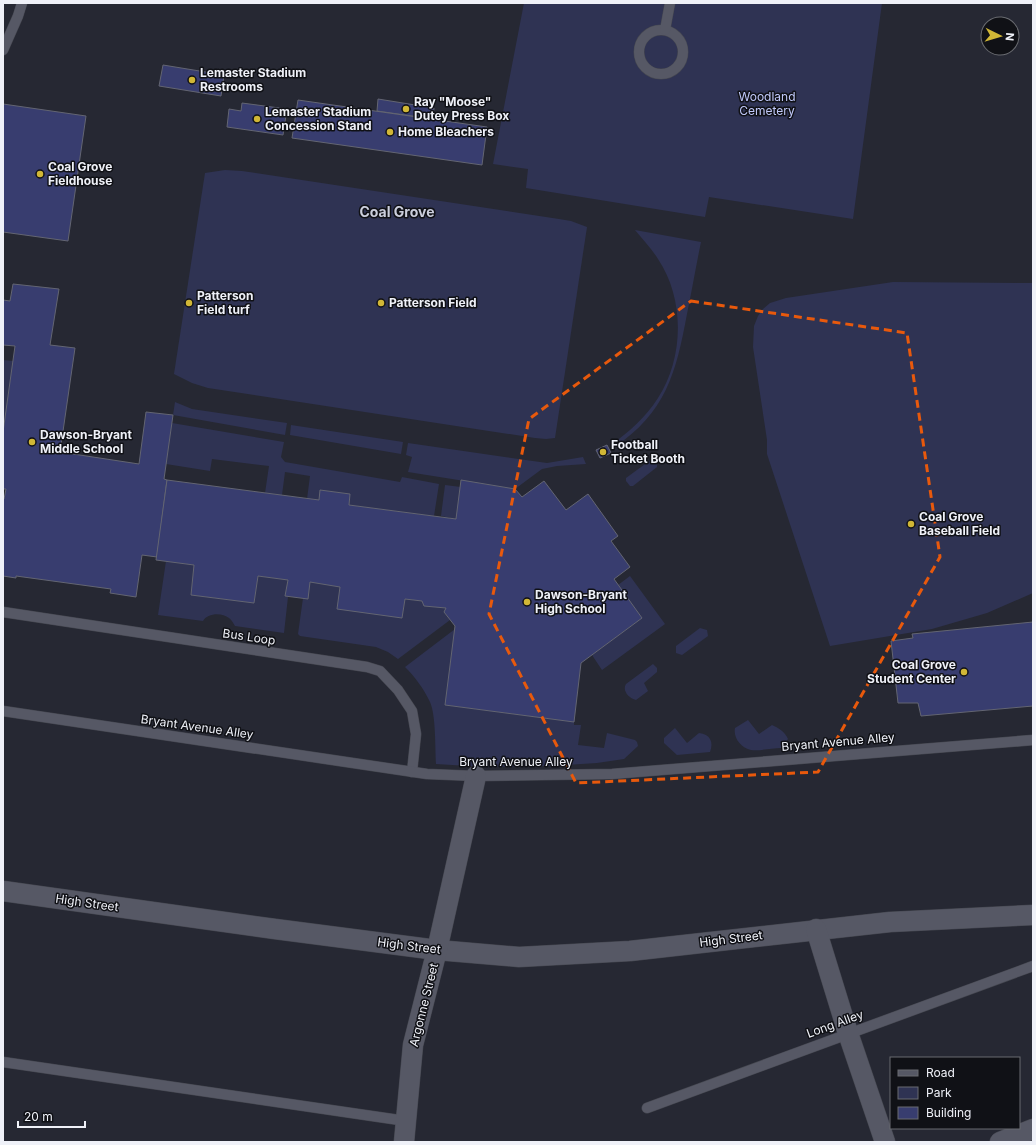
<svg xmlns="http://www.w3.org/2000/svg" width="1036" height="1145" font-family="Inter,sans-serif">
<style>
.green{fill:#2f3353}
.building{fill:#383d6f;stroke:#636572}
.lines{fill:none;stroke-linecap:round;stroke-linejoin:round}
.service-casing{stroke:#454750;stroke-width:11}
.minor-casing{stroke:#454750;stroke-width:21}
.service{stroke:#565865;stroke-width:10}
.minor{stroke:#565865;stroke-width:20}
.marked{fill:none;stroke:#e8590c;stroke-width:3;stroke-dasharray:8 5;stroke-linejoin:round}
.poi-dot{fill:#d1b736;stroke:#101116;stroke-width:1.5}
.labels{text-anchor:middle;stroke-width:3;stroke-linejoin:round;paint-order:stroke}
.poi-label{font-size:12px;font-weight:bold;fill:#eff1f8;stroke:#101116;text-anchor:start}
.park-label{font-size:12px;fill:#c1c9fa;stroke:#101116}
.street-label{font-size:12px;fill:#eff1f8;stroke:#101116}
.quarter-label{font-size:14px;font-weight:bold;fill:#cbcedc;stroke:#101116}
</style>
<rect width="100%" height="100%" fill="#262833"/>
<g class="green">
<path d="M524 3H882L853 219 709 197 705 217 526 188 528 169 493 164Z"/>
<path d="M225 170 242 171 559 219 571 221 587 227 555 438 546 439 535 438 208 388 192 383 174 374 205 173Z"/>
<path d="M635 230 701 242C696 266 692 290 687 314 676 373 666 413 613 448L611 445C629 432 646 417 658 398 684 358 685 299 658 259 652 249 643 240 635 230Z"/>
<path d="M893 282 1033 283V593L987 613 932 629 830 646 767 454V440L753 347 754 326 758 316 763 309 770 303 786 298Z"/>
<path d="M3 360 13 361 3 432Z"/>
<path d="M175 402 192 409 287 423 285 435 173 415Z"/>
<path d="M172 423 284 442 281 457 285 462 400 482 402 477 439 484 434 516 349 505 350 494 320 490 319 500 307 499 310 476 285 472 282 495 265 493 269 466 212 459 210 471 166 464Z"/>
<path d="M291 425 403 442 401 454 290 435Z"/>
<path d="M408 443 547 463 583 457 586 464 557 466 542 469 515 489 408 472 412 457 406 455Z"/>
<path d="M652 459 657 462V467L633 486H630L626 481V478Z"/>
<path d="M445 485 461 487 456 519 441 516Z"/>
<path d="M166 561 194 565 191 595 254 603 258 576 288 580 285 596 288 597 284 633 235 626C233 623 232 620 229 618 222 612 207 613 203 621L158 615Z"/>
<path d="M630 576 665 624 602 670 592 655 642 618 618 585Z"/>
<path d="M310 582 340 587 402 618 405 599 422 601 446 608 450 620 398 659 388 652 376 647 300 636 298 634 303 598Z"/>
<path d="M700 628 707 630 708 636 682 655 676 653V646Z"/>
<path d="M455 629 445 705 574 722V725H581L578 745 604 748 607 733 635 740 637 742 638 746 624 759 597 763 550 766 485 767 436 764C435 748 436 715 430 702 424 689 415 677 405 667Z"/>
<path d="M653 664 657 668V672L644 683 648 691 636 700C629 698 622 691 626 684Z"/>
<path d="M748 720 759 734 772 725C779 728 785 732 788 739L781 748C772 748 761 751 751 750 741 748 733 738 735 728Z"/>
<path d="M675 728 687 743 699 733C710 734 714 742 710 752L677 755 664 743V738Z"/>
</g>
<g class="building">
<path d="M163 65 224 75 221 96 159 86Z"/>
<path d="M378 99 434 108 433 119 377 111Z"/>
<path d="M298 100 487 127 482 165 292 138Z"/>
<path d="M242 103 287 109 283 135 227 127 229 109 241 111Z"/>
<path d="M3 104 86 116 68 241 3 232Z"/>
<path d="M13 284 59 289 50 345 75 348 60 452 139 464 146 412 173 415 164 479 167 480 157 557 142 555 136 597 110 593 111 589 16 576V578L3 576V499H4L6 489H3V432L15 346 3 345V300L10 301Z"/>
<path d="M607 445 611 453 600 458 596 450Z"/>
<path d="M167 480 319 500 320 490 350 494 349 505 456 519 461 480 515 489 522 497 544 481 566 510 588 494 618 536 611 541 630 567 614 579 642 618 581 663 574 722 445 705 455 626 444 612 446 608 424 606 422 601 405 599 402 618 337 609 340 587 310 582 308 599 285 596 288 580 258 576 254 603 191 595 194 565 156 560Z"/>
<path d="M1033 622V706L921 716 918 703H898L891 641 913 638 912 634Z"/>
</g>
<g class="lines">
<defs>
<g id="service">
<circle cx="661" cy="52" r="22"/>
<path d="M665 30 670 3"/>
<path d="M3 50 18 16 22 3"/>
<path d="M3 612 367 667 380 671 398 690 412 711 416 734 412 772"/>
<path d="M3 711 427 774 476 776 612 774 1033 740"/>
<path d="M3 1062 406 1121"/>
<path d="M647 1108 1033 966"/>
</g>
<g id="minor">
<path d="M3 891 275 929 437 950 519 957 630 951 890 922 1033 915"/>
<path d="M816 929 848 1033 885 1142"/>
<path d="M404 1142 413 1045 437 950 476 776"/>
<path d="M1000 1142 1033 1129"/>
</g>
</defs>
<use href="#service" class="service-casing"/>
<use href="#minor" class="minor-casing"/>
<use href="#service" class="service"/>
<use href="#minor" class="minor"/>
</g>
<path class="marked" d="M691 301 907 333 940 557 818 772 576 783 489 614 529 419Z"/>
<g class="poi-dot">
<circle cx="192" cy="80" r="4"/>
<circle cx="406" cy="109" r="4"/>
<circle cx="257" cy="119" r="4"/>
<circle cx="390" cy="132" r="4"/>
<circle cx="40" cy="174" r="4"/>
<circle cx="189" cy="303" r="4"/>
<circle cx="381" cy="303" r="4"/>
<circle cx="32" cy="442" r="4"/>
<circle cx="603" cy="452" r="4"/>
<circle cx="911" cy="524" r="4"/>
<circle cx="527" cy="602" r="4"/>
<circle cx="964" cy="672" r="4"/>
</g>
<g class="labels">
<g class="poi-label">
<text x="200" y="77">Lemaster Stadium<tspan x="200" dy="14">Restrooms</tspan></text>
<text x="414" y="106">Ray "Moose"<tspan x="414" dy="14">Dutey Press Box</tspan></text>
<text x="265" y="116">Lemaster Stadium<tspan x="265" dy="14">Concession Stand</tspan></text>
<text x="398" y="136">Home Bleachers</text>
<text x="48" y="171">Coal Grove<tspan x="48" dy="14">Fieldhouse</tspan></text>
<text x="197" y="300">Patterson<tspan x="197" dy="14">Field turf</tspan></text>
<text x="389" y="307">Patterson Field</text>
<text x="40" y="439">Dawson-Bryant<tspan x="40" dy="14">Middle School</tspan></text>
<text x="611" y="449">Football<tspan x="611" dy="14">Ticket Booth</tspan></text>
<text x="919" y="521">Coal Grove<tspan x="919" dy="14">Baseball Field</tspan></text>
<text x="535" y="599">Dawson-Bryant<tspan x="535" dy="14">High School</tspan></text>
<text x="956" y="669" text-anchor="end">Coal Grove<tspan x="956" dy="14">Student Center</tspan></text>
</g>
<g class="park-label">
<text x="767" y="101">Woodland<tspan x="767" dy="14">Cemetery</tspan></text>
</g>
<g class="street-label">
<text transform="translate(249 637) rotate(8)" y="4">Bus Loop</text>
<text transform="translate(197 727) rotate(8)" y="4">Bryant Avenue Alley</text>
<text transform="translate(838 742) rotate(-5)" y="4">Bryant Avenue Alley</text>
<text x="516" y="766">Bryant Avenue Alley</text>
<text transform="translate(87 903) rotate(8)" y="4">High Street</text>
<text transform="translate(731 939) rotate(-7)" y="4">High Street</text>
<text transform="translate(409 946) rotate(7)" y="4">High Street</text>
<text transform="translate(424 1005) rotate(-76)" y="4">Argonne Street</text>
<text transform="translate(835 1024) rotate(-20)" y="4">Long Alley</text>
</g>
<g class="quarter-label">
<text x="397" y="217">Coal Grove</text>
</g>
</g>
<rect width="1036" height="1145" fill="none" stroke="#eff1f8" stroke-width="8"/>
<rect x="890" y="1057" width="130" height="72" fill="#101116" stroke="#696b70"/>
<rect x="898" y="1070" width="20" height="6" fill="#565865" stroke="#696b70"/>
<text x="926" y="1077" font-size="12" fill="#eff1f8">Road</text>
<rect x="898" y="1087" width="20" height="12" fill="#2f3353" stroke="#696b70"/>
<text x="926" y="1097" font-size="12" fill="#eff1f8">Park</text>
<rect x="898" y="1107" width="20" height="12" fill="#383d6f" stroke="#696b70"/>
<text x="926" y="1117" font-size="12" fill="#eff1f8">Building</text>
<g transform="translate(1000 36) rotate(95)"><circle r="19" fill="#101116" stroke="#696b70"/>
<path d="M0-3L7 15L0 10L-7 15Z" fill="#d1b736"/>
<text y="-6" font-size="11" font-weight="bold" text-anchor="middle" fill="#eff1f8">N</text>
</g>
<path d="M18 1121v6h67v-6" fill="none" stroke="#eff1f8" stroke-width="2"/>
<text x="24" y="1121" font-size="12" fill="#eff1f8" stroke="#101116" stroke-width="3" paint-order="stroke">20 m</text>
</svg>
